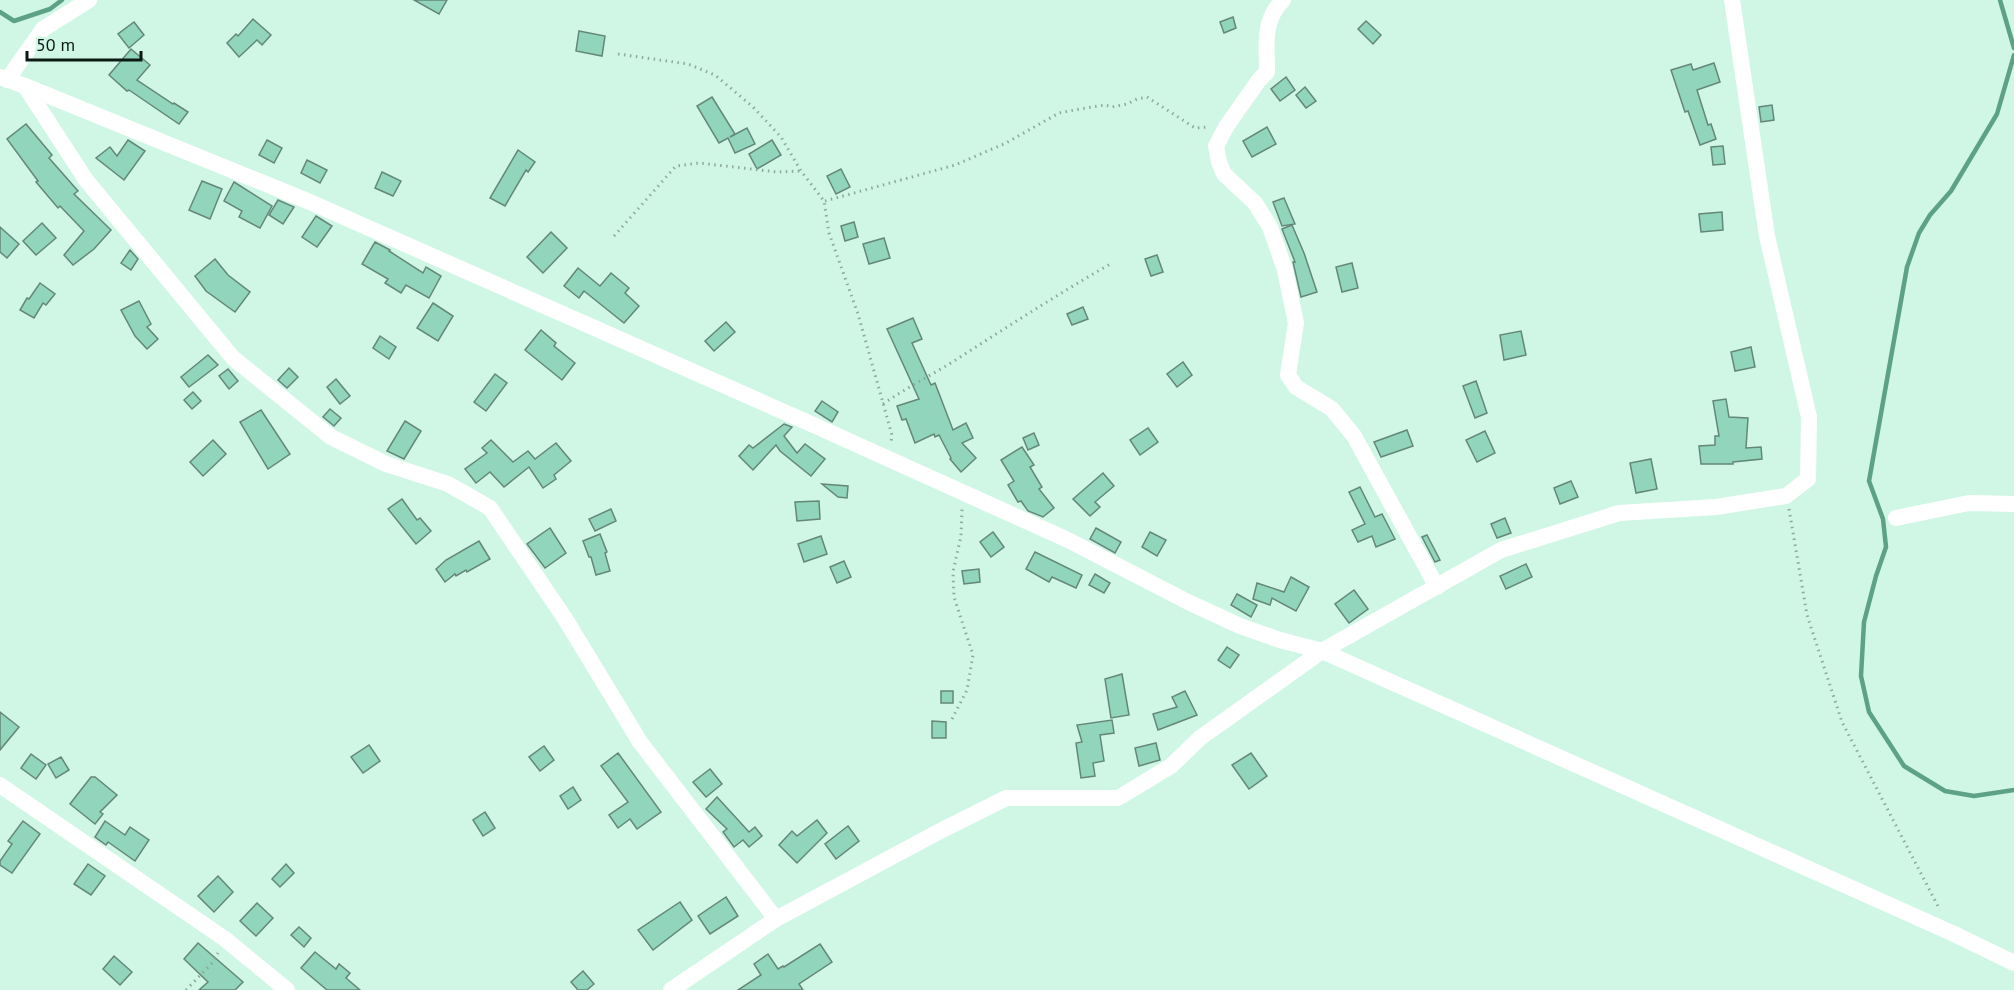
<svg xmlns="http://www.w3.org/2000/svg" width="2014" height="990" font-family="'PT Sans',sans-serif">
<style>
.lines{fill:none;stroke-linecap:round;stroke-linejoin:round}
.stream{stroke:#5da189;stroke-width:4.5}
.building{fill:#91d6bc;stroke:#648779;stroke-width:1.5}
.path{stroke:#8ba99c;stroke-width:3;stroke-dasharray:1.5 4.5;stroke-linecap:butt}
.minor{stroke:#fff;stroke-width:16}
</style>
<rect width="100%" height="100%" fill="#d0f6e6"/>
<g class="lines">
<g class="stream">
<path d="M2000 0 2014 48"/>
<path d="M0 12 14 21 50 9 62 0"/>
<path d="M2014 55 1997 114 1951 191 1930 215 1919 233 1907 267 1869 481 1883 519 1886 547 1876 576 1864 622 1861 676 1869 712 1904 766 1945 791 1974 796 2014 790"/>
</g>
</g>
<g class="building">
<path d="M414 0H447L439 14Z"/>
<path d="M1233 17 1236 28 1224 33 1220 22Z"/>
<path d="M253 19 271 35 262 45 257 40 239 57 227 43 236 34 238 36Z"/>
<path d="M1366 21 1381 35 1373 44 1358 29Z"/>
<path d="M134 22 144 35 129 48 118 34Z"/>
<path d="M579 31 605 36 602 56 576 51Z"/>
<path d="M131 49 150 65 137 80 173 104 174 103 188 112 179 124 129 90 127 91 109 75Z"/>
<path d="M1714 63 1720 82 1697 90 1708 125 1711 124 1716 139 1700 145 1688 111 1685 112 1671 70 1691 64 1693 70Z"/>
<path d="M1286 77 1295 90 1280 101 1271 89Z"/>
<path d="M1305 87 1316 101 1306 108 1296 95Z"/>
<path d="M712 97 735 134 730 137 747 128 755 144 735 153 728 138 719 143 697 106Z"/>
<path d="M1772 105 1774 120 1761 122 1759 107Z"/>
<path d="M26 124 52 155 49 158 78 191 74 194 111 230 94 249 73 265 64 255 84 231 60 206 58 208 36 182 38 181 7 139Z"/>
<path d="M1267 127 1276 144 1252 157 1243 141Z"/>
<path d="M128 140 145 151 124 180 96 158 110 147 117 156Z"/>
<path d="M267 140 282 148 274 163 259 155Z"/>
<path d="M772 140 781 155 757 169 749 154Z"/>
<path d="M1723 146 1725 164 1713 165 1711 147Z"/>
<path d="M518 150 535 162 528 172 526 170 505 206 490 198Z"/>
<path d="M307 160 327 170 320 183 301 173Z"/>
<path d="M841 169 850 187 836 194 827 176Z"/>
<path d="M382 172 401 181 393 196 375 188Z"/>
<path d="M202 181 222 189 210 219 189 210Z"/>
<path d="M234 182 272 206 260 228 239 217 242 211 224 201Z"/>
<path d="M1284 198 1295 224 1282 226 1273 202Z"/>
<path d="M278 200 294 207 283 224 269 215Z"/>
<path d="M1722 212 1723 230 1701 232 1699 214Z"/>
<path d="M316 216 332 226 317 247 302 237Z"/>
<path d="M854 222 858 237 845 241 841 226Z"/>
<path d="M42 223 56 238 36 255 23 241Z"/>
<path d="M1292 225 1304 253 1317 292 1301 297 1293 262H1295L1282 229Z"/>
<path d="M0 227 19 244 7 258 0 252Z"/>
<path d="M551 232 567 248 543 273 527 257Z"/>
<path d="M884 238 890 258 869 264 863 244Z"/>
<path d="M375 242 390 250 389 251 423 273 426 267 441 276 429 298 406 285 401 293 385 283 388 279 362 264Z"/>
<path d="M130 250 138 259 131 270 121 263Z"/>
<path d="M1157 255 1163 272 1151 276 1145 259Z"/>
<path d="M215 259 228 275 250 292 235 312 206 291 195 276Z"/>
<path d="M1352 263 1358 288 1342 292 1336 267Z"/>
<path d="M578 268 600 286 611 273 629 288 625 293 639 306 624 323 584 291 579 298 564 286Z"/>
<path d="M40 283 55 294 46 305 43 303 34 318 20 310 27 298 29 299Z"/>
<path d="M139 301 151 324 147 327 158 339 147 349 135 336 121 310Z"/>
<path d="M433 303 453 316 438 341 417 328Z"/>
<path d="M1083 307 1088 319 1072 325 1067 314Z"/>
<path d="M913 318 922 339 912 343 931 385 935 383 953 430 966 423 973 438 962 443 976 458 961 472 950 459 951 458 939 435 935 437 934 434 915 443 906 419 902 420 897 406 919 399 887 329Z"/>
<path d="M726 322 735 332 714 351 705 341Z"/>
<path d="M541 330 556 343 554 346 575 363 562 380 525 350Z"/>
<path d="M1521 331 1526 355 1504 360 1500 335Z"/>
<path d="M380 336 396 347 389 359 373 348Z"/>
<path d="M1751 347 1755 367 1735 371 1731 352Z"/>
<path d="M208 355 218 365 189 387 181 377Z"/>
<path d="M1183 362 1192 375 1177 387 1167 374Z"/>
<path d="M289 368 298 377 287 388 278 380Z"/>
<path d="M228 369 238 381 229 389 219 376Z"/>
<path d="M495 374 507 383 486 411 474 402Z"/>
<path d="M336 379 350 396 340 404 327 387Z"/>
<path d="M1476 381 1487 413 1475 418 1463 386Z"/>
<path d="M193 392 201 401 192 409 184 400Z"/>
<path d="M1726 399 1729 417 1748 418 1746 448 1761 447 1762 459 1733 462V464H1701L1699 446 1715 445V436H1719L1713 401Z"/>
<path d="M822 401 838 412 832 422 815 411Z"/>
<path d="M330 409 341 418 334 426 323 417Z"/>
<path d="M261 410 290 454 268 469 240 422Z"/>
<path d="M405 421 421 431 404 459 387 451Z"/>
<path d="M784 424 792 427 784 436 797 453 805 444 825 459 811 476 780 451 776 445 753 470 739 456 749 445 753 448Z"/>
<path d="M1148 428 1158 442 1140 455 1130 440Z"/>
<path d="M1407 430 1413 446 1381 457 1374 442Z"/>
<path d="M1485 431 1495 453 1477 462 1466 440Z"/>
<path d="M1034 433 1039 445 1028 450 1023 438Z"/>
<path d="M213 440 226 454 203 476 190 462Z"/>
<path d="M491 440 513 462 528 451 535 459 556 443 571 461 554 475 556 479 543 488 529 467 504 487 490 472 476 483 465 469 487 453 482 448Z"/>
<path d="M1022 447 1034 465 1030 467 1042 487 1039 489 1054 508 1043 517 1028 511 1021 501 1018 502 1008 485 1014 481 1001 460Z"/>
<path d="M1651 459 1657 489 1636 493 1630 463Z"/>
<path d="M1103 473 1114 486 1095 502 1100 507 1090 516 1073 499Z"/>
<path d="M1571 481 1578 497 1560 504 1554 488Z"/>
<path d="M822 484 848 486 847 498 838 497Z"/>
<path d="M1360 487 1375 517 1382 514 1395 539 1376 547 1372 536 1358 542 1352 530 1365 524 1349 492Z"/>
<path d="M402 499 417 520 420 518 431 531 416 544 388 509Z"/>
<path d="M819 501 820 519 797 521 795 502Z"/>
<path d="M611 509 616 521 595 531 589 519Z"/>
<path d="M1505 518 1511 533 1497 538 1491 524Z"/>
<path d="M550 528 566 553 545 568 527 544Z"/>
<path d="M1096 528 1121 542 1115 553 1090 539Z"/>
<path d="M993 532 1004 547 991 557 980 542Z"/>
<path d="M1150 532 1166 540 1157 556 1142 547Z"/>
<path d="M600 534 607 552 605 553 610 571 596 575 591 557H589L583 541Z"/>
<path d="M1427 535 1440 560 1435 562 1422 537Z"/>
<path d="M821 536 827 554 804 562 798 544Z"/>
<path d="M479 541 490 559 467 572 466 570 456 576 455 574 445 582 436 569 446 560Z"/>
<path d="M1035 552 1082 575 1076 588 1052 577 1049 582 1026 569Z"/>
<path d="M844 561 851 577 837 583 830 567Z"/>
<path d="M1526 564 1532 577 1506 589 1500 576Z"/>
<path d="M979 569 980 582 964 584 962 571Z"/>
<path d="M1095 574 1110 583 1104 593 1089 585Z"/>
<path d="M1291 577 1309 587 1296 611 1272 598 1270 605 1253 599 1257 583 1284 592Z"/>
<path d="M1354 590 1368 609 1349 623 1335 604Z"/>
<path d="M1237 594 1257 605 1251 617 1231 605Z"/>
<path d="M1227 647 1239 655 1230 668 1218 660Z"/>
<path d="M1122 674 1129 715 1111 718 1105 679Z"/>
<rect x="941" y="691" width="12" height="12"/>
<path d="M1185 691 1197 715 1158 730 1153 714 1177 707 1172 697Z"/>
<path d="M0 712 19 727 0 750Z"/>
<path d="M1112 720 1114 733 1100 735 1104 761 1093 763 1095 776 1081 778 1076 743 1082 742 1077 725Z"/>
<path d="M932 721 946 722V738H932Z"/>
<path d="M1156 743 1160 760 1139 766 1135 748Z"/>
<path d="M369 745 380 761 363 773 351 757Z"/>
<path d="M544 746 554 760 540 771 529 757Z"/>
<path d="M618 753 661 812 637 829 630 819 618 828 609 815 628 802 601 766Z"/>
<path d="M1251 753 1267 776 1249 789 1232 765Z"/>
<path d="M31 754 46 765 36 779 21 768Z"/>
<path d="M61 757 69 770 56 778 48 764Z"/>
<path d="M710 769 722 784 706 797 693 782Z"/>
<path d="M91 777H95L117 795 100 812 103 814 95 824 70 804Z"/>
<path d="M573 787 581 800 568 809 560 796Z"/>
<path d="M717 797 749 832 755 827 762 836 749 847 743 840 734 847 723 832 727 829 706 809Z"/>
<path d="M485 812 495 828 483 836 473 820Z"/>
<path d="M817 820 827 833 797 863 779 845 792 831 797 836Z"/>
<path d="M23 821 40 834 12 873 0 865V861L12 844 8 841Z"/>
<path d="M105 821 125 835 130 827 149 840 135 861 108 842 106 845 95 837Z"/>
<path d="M848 826 859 841 836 859 825 844Z"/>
<path d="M88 864 105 876 91 895 74 884Z"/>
<path d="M286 864 294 873 280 887 272 879Z"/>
<path d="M218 876 233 892 214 912 198 896Z"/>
<path d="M726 897 738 916 710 934 698 916Z"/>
<path d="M680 902 692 920 653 950 638 930Z"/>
<path d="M257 903 273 918 256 936 240 921Z"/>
<path d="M299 927 311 938 304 947 291 935Z"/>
<path d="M198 943 243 982 235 990H199L208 982 184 959Z"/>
<path d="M820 944 832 962 799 984 803 990H738L761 975 754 964 768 954 778 969 783 966 784 967Z"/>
<path d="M315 952 336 969 339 964 350 973 346 978 360 990H327L301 968Z"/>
<path d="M114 956 132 972 120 985 103 969Z"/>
<path d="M583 971 594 984 587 990H578L571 982Z"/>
</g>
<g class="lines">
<g class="path">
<path d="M618 54 688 64 715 75 753 107 781 137 801 171 824 201 829 233 858 314 892 435 891 442"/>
<path d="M825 201 955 165 1006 143 1059 113 1080 109 1105 105 1112 107 1127 104 1137 99 1147 97 1195 128 1209 127"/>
<path d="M614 236 676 166 699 163 777 172 801 171"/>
<path d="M883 404C906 388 930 376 954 361 1007 327 1058 294 1112 263"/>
<path d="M1789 509 1807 615 1842 722 1940 910"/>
<path d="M952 719 967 690 973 655 954 597 953 572 961 536 962 509"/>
<path d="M186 990 213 962 218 953"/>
</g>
<g class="minor">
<path d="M1283 0C1262 21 1267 45 1267 72L1259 80 1226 127 1216 146 1219 162 1224 174 1255 203 1270 227 1285 270 1296 323 1288 375 1296 387 1332 409 1354 436 1437 587"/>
<path d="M1732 0 1767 236 1809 417 1808 479 1786 496 1716 507 1619 513 1501 550 1322 651 1952 933 2014 963"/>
<path d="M0 77 25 86 310 202 818 427 1068 540 1188 602 1240 626 1280 640 1322 651 1200 738 1171 766 1118 798H1006L942 830 776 919 671 990"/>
<path d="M7 80 43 29 89 0"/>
<path d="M25 86 86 180 233 358 331 437 386 464 448 484 490 508 564 617 640 742 776 919"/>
<path d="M1896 518 1969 503 2014 504"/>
<path d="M0 785 225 939 287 990"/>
</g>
</g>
<path d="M27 51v9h114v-9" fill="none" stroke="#0c1a14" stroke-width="3"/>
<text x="36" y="51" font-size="18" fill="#0c1a14" stroke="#d0f6e6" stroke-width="4.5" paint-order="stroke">50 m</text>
</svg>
